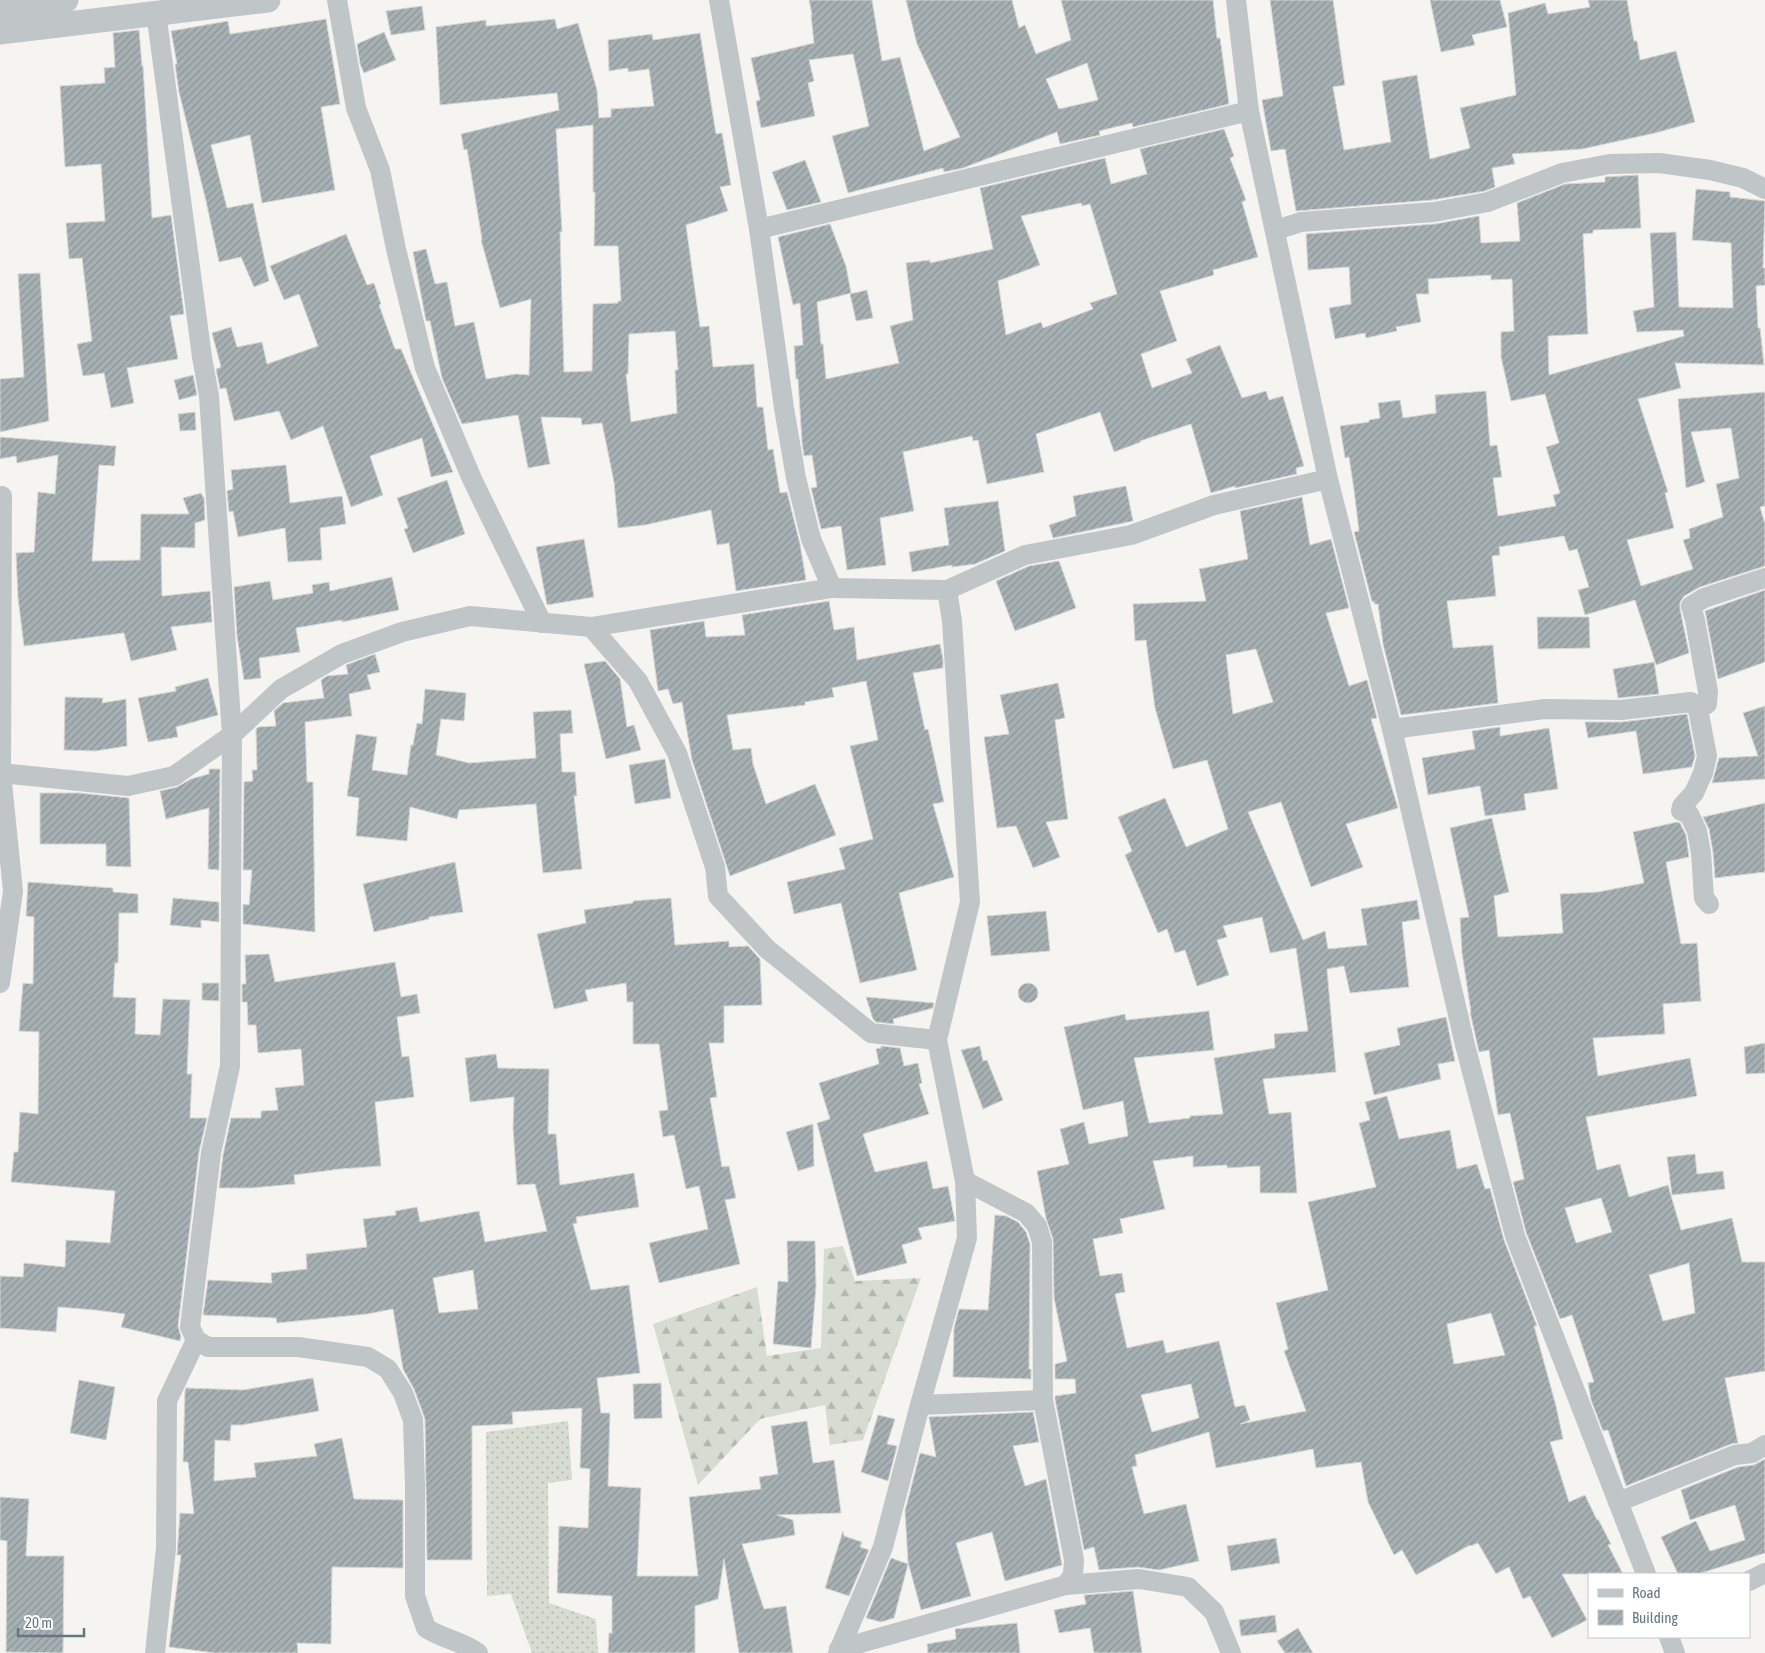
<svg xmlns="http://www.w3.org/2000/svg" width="1765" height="1653" font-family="'Asap Condensed',sans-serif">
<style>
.grass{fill:url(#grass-dots)}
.forest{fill:url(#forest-firs)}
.building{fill:url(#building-hatch);stroke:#d6d6d4;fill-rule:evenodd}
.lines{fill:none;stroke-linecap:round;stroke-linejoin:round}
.minor{stroke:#c0c5c7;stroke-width:20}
.tertiary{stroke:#c0c5c7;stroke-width:25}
</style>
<defs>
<pattern id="grass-dots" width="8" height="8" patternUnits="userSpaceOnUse" patternTransform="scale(1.25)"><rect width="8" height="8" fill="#d7dcd2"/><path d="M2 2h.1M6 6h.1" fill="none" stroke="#b2b7b0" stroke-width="1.8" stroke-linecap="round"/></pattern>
<pattern id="forest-firs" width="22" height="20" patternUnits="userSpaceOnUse" patternTransform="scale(1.25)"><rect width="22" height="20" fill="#d7dcd2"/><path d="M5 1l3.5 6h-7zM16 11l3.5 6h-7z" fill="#b2b7b0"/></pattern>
<pattern id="building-hatch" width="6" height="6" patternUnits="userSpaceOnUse" patternTransform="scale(1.25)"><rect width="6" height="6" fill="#a7b1b4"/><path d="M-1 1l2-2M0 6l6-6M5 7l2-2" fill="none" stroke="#8c9598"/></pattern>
</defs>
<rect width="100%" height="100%" fill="#f5f4f1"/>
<path class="grass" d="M568 1421 572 1480 548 1483 549 1603 596 1619 598 1653H532L511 1594 487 1596 486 1432Z"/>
<path class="forest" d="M843 1246 855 1281 921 1278 863 1440 830 1445 825 1405 760 1419 698 1485 653 1324 757 1287 767 1356 821 1348 824 1249Z"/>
<g class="building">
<path d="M809 0H872L882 61 900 57 924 151 960 137 917 44 906 0H1012L1019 28 1025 25 1036 54 1071 40 1061 0H1213L1217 38H1220L1229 104 1133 127 1132 123 1099 131 1100 135 1060 144 1057 132 963 168 944 172 943 168 848 193 832 136 869 126 853 54 809 60 814 81 808 83 815 116 761 128 756 101 760 100 751 58 814 43 811 15H812ZM1087 63 1098 100 1059 109 1046 79Z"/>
<path d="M1270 0H1333L1345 85 1333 87 1344 150 1391 142 1382 81 1417 75 1430 159 1470 148 1460 108 1516 95 1508 13 1545 3 1548 14 1590 7 1588 0H1627L1634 41H1637L1640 60 1676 51 1695 122 1655 133 1582 149 1512 154 1515 164 1492 168 1495 187 1485 191 1432 200 1296 211 1285 149 1271 151 1262 100 1283 96Z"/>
<path d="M1430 0H1500L1507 27 1472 35 1475 45 1441 52Z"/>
<path d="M422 6 425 30 391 35 386 11Z"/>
<path d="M326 19 340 104 321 107 335 190 262 203 250 135 211 145 227 208 253 203 269 281 254 287 241 257 219 262 206 201 179 92 175 64H177L171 31 228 21 230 34Z"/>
<path d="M555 19 557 29 578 23 597 90 599 118 611 117V109L654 106 649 69 628 72V68L609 71 608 40 652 34 653 40 700 33 716 134 722 133 731 185 720 187 728 211 686 225 700 327 709 326 713 367 754 364 757 407H763L768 450 773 449 780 493 787 492 800 544 806 580 736 591 729 543 717 545 711 510 645 525 618 528 614 482 602 423 582 425 581 418 541 417 550 464 528 468 518 415 462 424 442 378 430 321H426L413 252 426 249 435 284 447 282 455 326 474 322 486 379 516 374 529 375 531 299 500 308 481 240 482 239 467 149 464 150 461 134 559 110 557 93 440 105 436 27 486 20V26ZM593 125V192H595L594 246H618L621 301H618V303L593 304 592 371 564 372 560 232H562L556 129ZM675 331 678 370H675L677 413 631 422 626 374H628L629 334Z"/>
<path d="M139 30 142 66H143L152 218 171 215 184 314 170 316 178 359 127 368 134 403 111 408 104 373 83 376 77 344 92 341 82 258 69 259 66 223 105 221 101 164 65 167 60 86 105 83 104 68 115 67 113 33Z"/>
<path d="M384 32 396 60 364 73 360 64 357 44Z"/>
<path d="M1224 129 1234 156 1230 158 1246 200 1242 202 1258 257 1213 270 1214 275 1160 291 1177 341 1141 354 1152 388 1192 373 1186 359 1220 345 1242 398 1266 391 1269 400 1283 396 1304 466 1296 468 1297 474 1235 488V486L1211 493 1191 424 1140 441 1141 442 1114 452 1100 412 1036 434 1044 472 987 484 978 440 973 441 972 436 903 452 914 511 880 518 886 565 847 570 841 526 821 529 811 488 817 487 812 455 804 456 802 442 798 379H796L794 346 803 345 800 303 793 305 778 237 830 224 846 266 851 293 817 302 821 344H823L826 379 899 363 890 326 913 320 906 263 930 260V263L993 249 980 188 1105 158 1111 184 1147 174 1140 149ZM1081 203 1082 206 1090 204 1117 294 1090 303 1093 309 1043 328 1041 322 1006 335 998 281 1040 265 1021 216Z"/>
<path d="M805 160 821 202 787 210 772 172Z"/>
<path d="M1638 175 1641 228 1593 230V233L1583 234 1588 334 1548 336 1549 375 1684 336 1683 330 1637 332 1633 311 1654 307 1650 233 1676 232 1679 307 1733 308 1731 243 1692 240 1696 189 1730 192V197L1765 201 1763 268H1765V285L1756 286 1758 328H1760L1764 365 1675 363 1681 388 1638 399 1668 492 1665 493 1674 528 1627 540 1641 586 1693 569 1683 540 1690 538 1689 529 1723 517 1716 484 1739 478 1731 428 1691 432 1705 482 1686 488 1678 399 1765 392V506L1760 507 1765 524V566L1700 587 1684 596 1680 602V609L1689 653 1656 665 1635 600 1585 615 1578 590 1589 587 1577 549 1569 551 1564 536 1499 547 1500 555 1492 556 1496 596 1447 601 1453 648 1493 645 1498 703 1401 715 1383 644 1378 604H1374V601L1372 602 1354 532 1359 531 1354 490 1349 457 1345 458 1340 426 1369 422V420L1380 418 1378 403 1400 400 1403 418 1436 413 1435 395 1486 391 1490 446 1497 445 1502 477 1493 478 1498 516 1556 506 1553 495 1560 493 1546 447 1559 443 1545 394 1511 401 1501 357V332L1514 331 1512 279 1491 280V275L1428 279 1429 294H1416L1421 322 1396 327 1397 331 1366 338 1365 333 1335 339 1329 308 1351 304 1349 267 1308 270 1306 234 1435 224 1479 216 1481 243 1520 241 1517 203 1565 184 1605 182V177Z"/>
<path d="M346 234 367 285 374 283 381 304 379 305 395 349H401L453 472 431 477 422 438 370 456 383 495 351 507 323 426 291 440 279 411 234 421 226 388 220 389 216 369 221 367 212 333 231 327 237 347 262 342 267 364 318 346 299 294 284 300 270 266Z"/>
<path d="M40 273 49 421 0 432V379L24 377 18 274Z"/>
<path d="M867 290 873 318 856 321 850 294Z"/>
<path d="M193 375 197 395 179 400 174 380Z"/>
<path d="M195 412 196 430 180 431 178 414Z"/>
<path d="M0 437 116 446 114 466 99 465 92 561 140 560 141 514H189L183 498 201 493 203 497H204L205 520 195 523V548L161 547 162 596 210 591 212 622 171 627 177 650 131 661 124 633 24 646 18 598 16 553 34 552 38 492 55 494 58 455 17 463 16 456 0 459Z"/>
<path d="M286 465 290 503 342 496 346 524 320 528 322 560 288 562 285 528 238 537 233 511 229 512 227 491 233 489 231 470Z"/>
<path d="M447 480 465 534 413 553 404 529 408 528 397 498Z"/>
<path d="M1126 486 1133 521 1053 538 1049 525 1076 516 1073 496Z"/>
<path d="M1302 497 1310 545 1331 539 1349 608 1326 613 1349 686 1367 680 1377 718 1371 719 1398 808 1346 824 1363 867 1311 887 1281 802 1248 812 1303 940 1325 931 1328 949 1367 945 1361 909 1417 900 1420 919 1402 922 1409 987 1350 993 1344 966 1327 969 1336 1072 1263 1079 1269 1114 1291 1112 1297 1193H1260V1166L1227 1168V1165L1193 1167V1156L1153 1161 1165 1209 1120 1219 1123 1233 1093 1239 1100 1276 1122 1273 1125 1292 1115 1294 1127 1348 1163 1340 1166 1353 1219 1341 1235 1407 1245 1405 1250 1420 1240 1424 1306 1411 1284 1351 1288 1349 1276 1303 1328 1290 1308 1202 1376 1187 1359 1123 1370 1120 1365 1102 1387 1096 1399 1139 1450 1130 1457 1169 1477 1164 1485 1189 1490 1188 1504 1240 1537 1326H1534L1536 1333 1556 1406 1563 1439 1550 1442 1569 1502 1585 1495 1597 1520 1598 1519 1611 1544 1608 1545 1623 1574H1562L1587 1620 1552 1638 1530 1596 1523 1599 1509 1567 1496 1574 1478 1543 1471 1546 1470 1545 1416 1575 1402 1550 1394 1555 1368 1502 1361 1462 1316 1468 1313 1449 1216 1468 1209 1432 1135 1455 1137 1466 1132 1467 1144 1514 1186 1504 1199 1561 1159 1570 1138 1567 1099 1570 1094 1547 1084 1550 1055 1399V1396L1076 1393 1075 1379H1055V1364L1067 1361 1054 1298 1053 1239 1046 1218 1037 1171 1069 1164 1060 1129 1084 1122 1089 1144 1128 1136 1123 1101 1083 1110 1064 1027 1125 1014 1126 1020 1209 1011 1214 1050 1134 1058 1149 1123 1190 1118V1116L1223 1114 1214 1058 1275 1048 1274 1034 1308 1031 1296 948 1270 953 1262 917 1223 926 1227 937 1217 940 1229 975 1197 986 1185 950 1175 953 1167 929 1158 933 1125 855 1132 851 1118 817 1165 798 1186 847 1228 829 1207 760 1173 769 1155 708 1146 640 1135 641 1133 604 1206 601 1199 569 1248 559 1240 511ZM1256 649 1273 702 1233 714 1226 655ZM1491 1313 1505 1355 1454 1364 1447 1324ZM1191 1384 1199 1418 1152 1432 1141 1395Z"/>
<path d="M998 501 1005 551 975 564 952 567V565L912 572 909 552 949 545 944 508Z"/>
<path d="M584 539 594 597 547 605 536 547Z"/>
<path d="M1059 561 1076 608 1015 631 996 581 1029 566Z"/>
<path d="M392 577 399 610 342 622V620L296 628 300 652 259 658 261 678 244 680 237 636 234 587 270 581 273 600 313 593 312 585 329 582 330 591Z"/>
<path d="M1765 590V662L1718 679 1705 611Z"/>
<path d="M829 601 834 630 854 627 857 660 940 644 943 659V668L913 673 925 730 928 729 944 802 933 804 954 877 899 893 917 970 860 983 841 903 794 914 787 882 845 869 839 848 873 839 850 746 878 740 866 681 832 688 834 697 805 702V705L727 715 733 750 751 748 753 764 766 804 815 784 836 835 730 876 692 760 682 702 673 704 668 689 658 691 650 630 704 621 706 637 745 635 742 615Z"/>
<path d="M1537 617H1589L1590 648 1538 649Z"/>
<path d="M375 654 380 672 367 675 371 689 349 694 352 716 305 722 307 782H313L315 932 243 924V904L249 905 252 870H243L244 782 253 781 252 770H257L256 729 258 727 276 726 274 711 283 703 324 698 321 680 327 676 348 674 346 665Z"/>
<path d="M605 661 620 679 627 727 634 725 641 750 606 759 584 664Z"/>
<path d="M1654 662 1659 694 1618 698 1613 669Z"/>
<path d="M208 678 218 715 176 727 178 737 148 742 138 698 176 691 175 687Z"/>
<path d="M1058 683 1065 718 1055 720 1068 819 1046 822 1060 857 1033 868 1016 826 997 828 984 737 1009 734 1000 695Z"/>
<path d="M425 689 466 693 464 721 441 719 436 755 469 763 536 758 533 712 571 710 573 733 560 734 562 772H575L577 796H574L582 869 543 873 536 804 459 810 457 819 410 807 407 841 356 836 359 798 347 796 356 734 377 737 372 770 407 775 411 745H413L417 723 422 724Z"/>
<path d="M65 697 103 698 102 703 126 699 127 746 95 751 64 750Z"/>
<path d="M1765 706V779L1712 783 1719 758 1758 756 1743 713Z"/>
<path d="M1687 714 1695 756 1692 767 1643 774 1636 731 1588 738 1585 722H1622Z"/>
<path d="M1500 727V736L1549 728 1558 789 1524 794 1526 810 1485 816 1480 786 1428 795 1422 758 1475 749 1472 731Z"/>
<path d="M665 759 671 798 635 804 629 765Z"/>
<path d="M209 769H220L219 870 208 869 209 808 166 819 160 791 177 787 191 779 209 774Z"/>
<path d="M40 793H79L129 798 131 867 106 866V844H40Z"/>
<path d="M1765 803V872L1715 878 1713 852 1709 829 1703 817Z"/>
<path d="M1492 818 1509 892 1494 896 1498 937 1563 933 1560 894 1598 892 1644 883 1633 832 1677 822 1680 823 1686 835 1689 857 1666 862 1681 944 1697 943 1701 1001 1663 1004 1665 1034 1593 1038 1598 1076 1690 1058 1697 1096 1586 1117 1597 1170 1620 1164 1629 1197 1668 1185 1681 1230 1732 1218 1742 1262H1765V1371L1725 1378 1738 1443 1731 1444 1626 1486 1608 1430 1603 1431 1591 1400 1588 1383 1594 1382 1572 1315 1560 1319 1526 1232 1513 1182 1524 1179 1510 1113 1498 1115 1489 1050 1479 1052 1470 1012H1471L1462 953 1460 918 1469 917 1450 828ZM1601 1198 1612 1232 1576 1243 1565 1208ZM1689 1263 1695 1313 1663 1321 1649 1275Z"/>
<path d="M455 862 463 912 429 917V919L374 932 363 884Z"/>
<path d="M28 882 113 888V892L138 894V913H119L118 963H115L113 997 136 998 135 1034 160 1035 163 999 190 1000 187 1074H192L190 1118H207L199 1152 178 1326 181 1337 180 1341 121 1327 125 1314 95 1310 58 1307 56 1332 0 1328V1276L23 1277 24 1263 65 1267 66 1240 110 1243 115 1191 11 1182 14 1152H18L20 1112 38 1114 39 1032 19 1031 23 983 33 984 34 917 26 916Z"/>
<path d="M173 898 219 902V922L201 920V928L170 925Z"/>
<path d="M671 898 675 945 729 941V947L748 946 760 959 762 1005 724 1006V1043H709L717 1097 710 1098 722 1167 729 1166 736 1198 725 1200 740 1264 659 1283 649 1243 708 1229 699 1186 686 1189 674 1135 663 1137 659 1111 668 1110 659 1044H633V1002H627L626 983 585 990 588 1001 554 1009 537 934 586 923 584 910 633 903V901Z"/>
<path d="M1046 911 1050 951 991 956 987 916Z"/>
<path d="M269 954 275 982 395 962 401 997 417 994 420 1013 397 1017 402 1057 409 1056 414 1097 375 1102 381 1166 340 1169 294 1175 295 1184 251 1188H219L223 1155 231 1118H261V1111L278 1110 275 1088 304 1085 301 1049 258 1053 256 1025H248L247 1002H242V984H246L245 955Z"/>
<path d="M202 983H219V1001L202 1000Z"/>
<circle cx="1028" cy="993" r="10"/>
<path d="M866 997 934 1003 933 1008 893 1019 894 1024 876 1022 873 1019Z"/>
<path d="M1446 1017 1455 1061 1438 1064 1441 1079 1374 1095 1364 1053 1400 1045 1397 1028Z"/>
<path d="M1765 1043V1073L1746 1074 1744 1047Z"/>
<path d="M881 1046 900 1048 904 1066 918 1063 922 1083 919 1084 929 1114 863 1134 875 1172 927 1161 933 1189 948 1186 955 1221 918 1228 922 1239 902 1245 907 1263 857 1276 817 1123 830 1119 819 1083 879 1064 876 1049 881 1048Z"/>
<path d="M980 1046 983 1061 987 1060 1003 1100 983 1109 961 1050Z"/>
<path d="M496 1054 498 1068 549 1069 548 1134H556L560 1185 634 1173 639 1207 576 1217 577 1223 573 1224 591 1290 629 1285 640 1373 597 1378 601 1413H610L608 1486 641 1488 637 1576H698L689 1497 761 1489 759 1477 778 1474 771 1426 807 1421 813 1463 834 1460 841 1513 777 1515 793 1520 795 1535 742 1544 764 1609 786 1606 793 1653H739L724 1559 718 1599 695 1606V1653H608L609 1633H612V1596L557 1593 559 1526 588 1528 590 1469 580 1468 582 1408 512 1412 513 1424 472 1426V1560H427L425 1419 414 1389 403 1369 393 1309 367 1314 277 1323 276 1318 203 1315 208 1280 272 1283 271 1273 307 1269 306 1254 367 1247 363 1219 396 1215 395 1211 417 1207 420 1222 479 1211 485 1242 547 1231 535 1184 517 1185 513 1128 514 1097 470 1102 465 1058ZM473 1270 478 1309 439 1313 433 1278Z"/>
<path d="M813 1124 814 1166 798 1171 786 1132Z"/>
<path d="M1695 1154 1697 1174 1723 1171 1725 1189 1672 1195 1667 1157Z"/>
<path d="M995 1215 1006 1216 1018 1222 1026 1232 1030 1244 1029 1369H1031V1379L953 1377 954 1328 959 1309 988 1310Z"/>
<path d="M787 1241H815L816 1287 811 1348 773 1344 778 1281 788 1282Z"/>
<path d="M313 1378 319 1411 242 1425H231L230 1441 215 1440 214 1481 256 1477 254 1463 317 1456 314 1444 342 1438 354 1499 403 1500V1568L332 1567 331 1644 297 1643 298 1653H215L169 1647 181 1555H177L180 1513 194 1514 188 1462H183L185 1391 186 1388 243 1390Z"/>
<path d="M79 1380 115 1387 106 1440 70 1433Z"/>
<path d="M661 1383 662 1418 634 1419 633 1384Z"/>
<path d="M1033 1412 1039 1442 1013 1446 1025 1486 1046 1479 1062 1565 1005 1581 992 1532 956 1543 971 1596 921 1610 908 1562 905 1511 920 1453 936 1457 929 1417Z"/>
<path d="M878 1415 895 1419 887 1444 897 1446 888 1481 861 1472Z"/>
<path d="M1765 1459V1553L1698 1574H1678L1661 1537 1696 1521 1710 1551 1745 1540 1735 1505 1690 1520 1681 1490 1738 1467 1754 1465Z"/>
<path d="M0 1497 29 1499 26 1556H64L63 1653 6 1652 7 1541 0 1540Z"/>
<path d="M843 1531 844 1536 862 1542 860 1547 869 1550 849 1596 825 1588Z"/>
<path d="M1276 1538 1280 1563 1231 1571 1227 1546Z"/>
<path d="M891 1558 908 1564 894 1618 881 1622 866 1618Z"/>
<path d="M1133 1591 1142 1653H1094L1090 1628 1059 1633 1054 1610 1086 1604 1084 1595Z"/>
<path d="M1275 1615 1277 1632 1241 1636 1239 1620Z"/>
<path d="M1017 1623 1020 1653H928L927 1644 956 1639 955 1629Z"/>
<path d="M1298 1628 1313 1653H1285L1277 1641Z"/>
</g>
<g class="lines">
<g class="minor">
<path d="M337 0 356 108 380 170 396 249 425 368 472 479 542 623"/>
<path d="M719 0 759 229 784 408 796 478 811 539 832 588 947 590 952 621 970 902 937 1040 965 1181 967 1238 920 1405 883 1547 838 1653"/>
<path d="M1236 0 1249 111 1328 479 1392 729 1465 1045 1515 1236 1646 1574"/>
<path d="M156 12 202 357 209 396 232 735 230 1066 211 1153 190 1327 196 1340 208 1347H298L368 1357 388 1369 403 1393 413 1420 415 1484V1596L426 1628C442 1639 462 1641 478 1653"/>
<path d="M759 229 1249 111"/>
<path d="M1276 230 1301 222 1434 212 1488 202 1562 173 1610 164 1659 163 1710 170 1743 178 1765 189"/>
<path d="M947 590 1025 555 1131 535 1214 505 1328 479"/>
<path d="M591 627 638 681 677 753 715 867 718 896 767 949 871 1033 937 1040"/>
<path d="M1698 709 1707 704 1708 692 1695 620 1691 606 1704 598 1765 578"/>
<path d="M1392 729 1545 709 1621 710 1691 702 1698 709 1707 756 1703 773 1694 793 1682 806 1681 811 1689 814 1697 831 1701 853 1704 898 1709 904"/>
<path d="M1 773 128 786 174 776 232 735 281 689 342 654 402 632 470 616 591 627 832 588"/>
<path d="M0 983 13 891 1 773 2 496"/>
<path d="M965 1181 1026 1213 1037 1226 1042 1242 1043 1400 1074 1560 1073 1575 1066 1585"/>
<path d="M920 1405 1043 1400"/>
<path d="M1618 1502 1735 1455 1752 1453 1765 1445"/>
<path d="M1749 1581 1765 1573"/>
<path d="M1669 1637 1675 1653"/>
<path d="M839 1649 1066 1585 1139 1579 1188 1587 1214 1612 1231 1653"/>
<path d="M155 1653 166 1548 167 1401 196 1340"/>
</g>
<g class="tertiary">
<path d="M0 8 66 0"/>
<path d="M0 32 268 0"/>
</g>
</g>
<rect x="1588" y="1573" width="162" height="65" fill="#ffffff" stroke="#c1c9cd"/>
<rect x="1598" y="1589" width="25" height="8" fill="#c0c5c7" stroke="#c1c9cd"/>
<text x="1632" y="1598" font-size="15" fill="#647882">Road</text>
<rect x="1598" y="1610" width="25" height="15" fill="url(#building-hatch)" stroke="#c1c9cd"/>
<text x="1632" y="1623" font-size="15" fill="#647882">Building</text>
<path d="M18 1628v8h66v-8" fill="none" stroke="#647882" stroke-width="2.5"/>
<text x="25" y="1628" font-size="15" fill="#647882" stroke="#ffffff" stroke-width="4" paint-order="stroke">20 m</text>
</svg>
